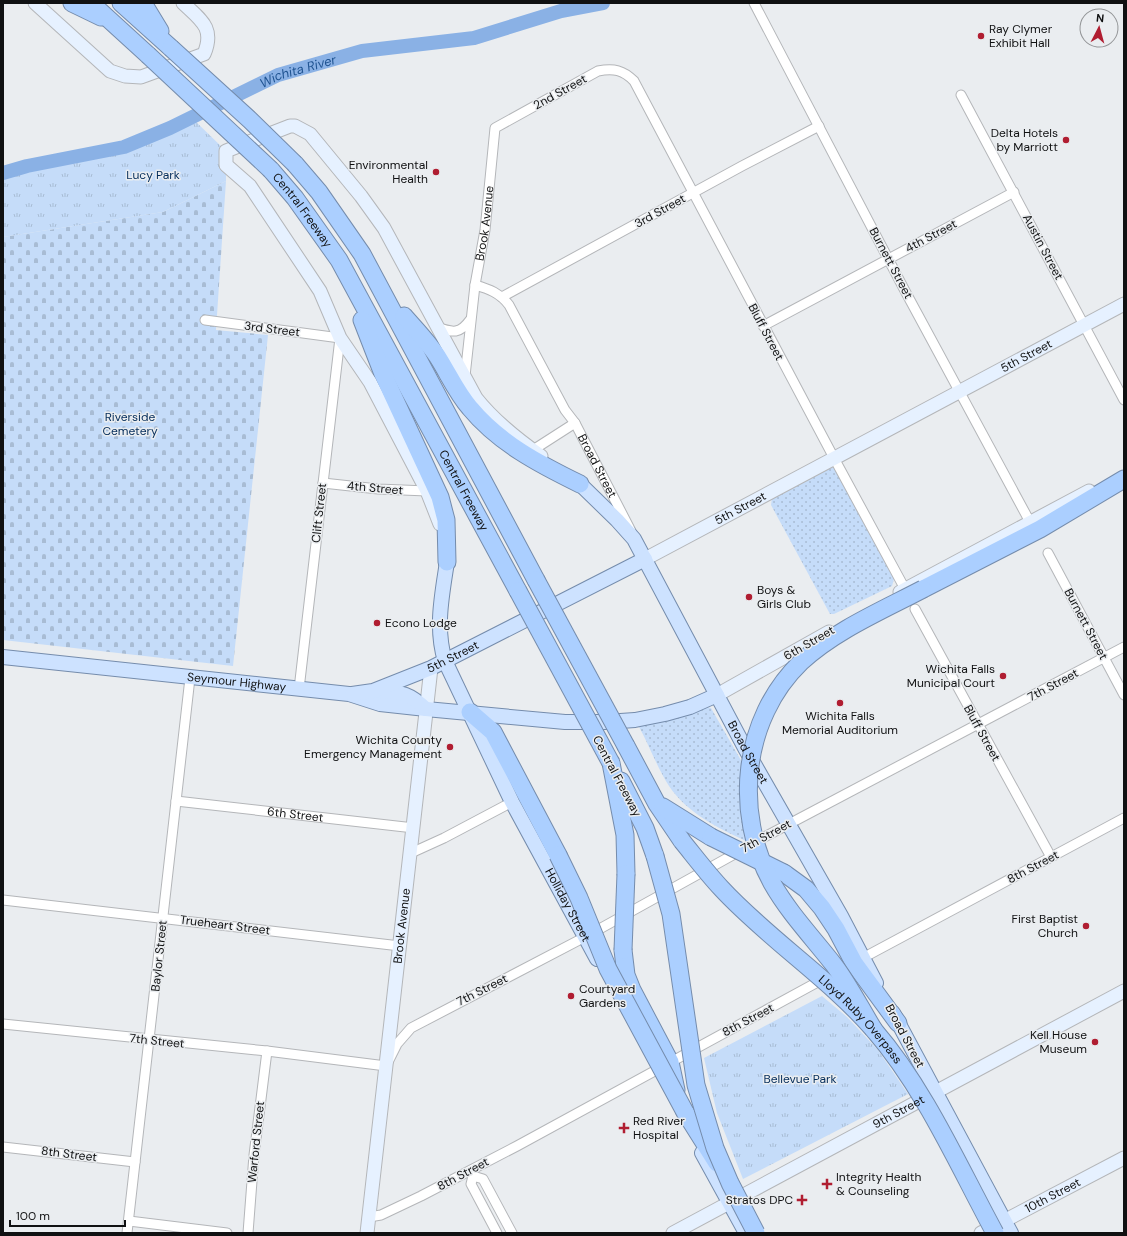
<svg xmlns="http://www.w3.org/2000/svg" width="1127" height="1236" font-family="'DM Sans',sans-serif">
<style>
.grass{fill:url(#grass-dots)}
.cemetery{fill:url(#cemetery-stones)}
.park{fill:url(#park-tufts)}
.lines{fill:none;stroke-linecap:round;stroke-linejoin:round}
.river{stroke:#8ab1e5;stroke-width:14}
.street-casing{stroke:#b4b6b9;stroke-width:11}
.secondary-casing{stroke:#b4b6b9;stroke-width:15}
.primary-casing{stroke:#758cac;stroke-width:16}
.highway-casing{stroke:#758cac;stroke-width:19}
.street{stroke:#fff;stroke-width:9}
.secondary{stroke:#e6f1ff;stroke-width:13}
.primary{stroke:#cde2ff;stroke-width:14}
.highway{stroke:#abcfff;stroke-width:17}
.highway-bridge-casing{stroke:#758cac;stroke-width:19;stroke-linecap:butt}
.highway-bridge{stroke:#abcfff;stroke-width:17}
.poi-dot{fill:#b01d31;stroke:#eaedf0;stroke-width:1.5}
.labels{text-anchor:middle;stroke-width:3;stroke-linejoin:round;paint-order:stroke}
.poi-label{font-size:12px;fill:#101112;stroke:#eaedf0;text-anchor:end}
.street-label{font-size:12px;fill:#101112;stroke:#eaedf0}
.park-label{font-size:12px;fill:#032c5a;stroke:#eaedf0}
.water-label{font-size:13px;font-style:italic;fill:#205492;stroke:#eaedf0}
</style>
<defs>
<pattern id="grass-dots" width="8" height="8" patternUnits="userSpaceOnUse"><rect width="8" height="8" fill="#c5dcf9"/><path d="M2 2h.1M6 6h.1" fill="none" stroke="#a8bcd4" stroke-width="1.8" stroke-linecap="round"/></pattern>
<pattern id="cemetery-stones" width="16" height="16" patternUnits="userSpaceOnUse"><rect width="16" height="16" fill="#c5dcf9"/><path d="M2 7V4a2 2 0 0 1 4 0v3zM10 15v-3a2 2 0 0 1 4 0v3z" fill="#a8bcd4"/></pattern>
<pattern id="park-tufts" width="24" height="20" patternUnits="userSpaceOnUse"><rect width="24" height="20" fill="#c5dcf9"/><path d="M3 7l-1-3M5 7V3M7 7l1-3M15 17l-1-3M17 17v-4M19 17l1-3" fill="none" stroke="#a8bcd4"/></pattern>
</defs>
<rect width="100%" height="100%" fill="#eaedf0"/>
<g class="grass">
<path d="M831 467 836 468 894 579 892 586 834 614H830L771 505 772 498Z"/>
<path d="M707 707 711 708 746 769 751 841H746C718 828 687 813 669 786 657 767 649 745 638 725Z"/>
</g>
<path class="cemetery" d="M226 181 216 330 268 335 233 666 3 640V237L163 212Z"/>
<g class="park">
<path d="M191 117 226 151V181L163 212 3 237V173L27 166 124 147Z"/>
<path d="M822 996 847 1017 878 1050 908 1094 743 1179 717 1113 704 1058Z"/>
</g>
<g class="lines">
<path class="river" id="s1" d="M3 173 27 166 124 147 170 128 278 75 362 51 474 38 561 11 603 3"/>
<defs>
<g id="street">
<path d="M754 3 904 289 1030 522"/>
<path d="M961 95 1124 400"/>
<path id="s2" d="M475 285C489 289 500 293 509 305L565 410 575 423 631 531"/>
<path d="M502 297 742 166 819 126"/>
<path d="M205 320 340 338 299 689"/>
<path d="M763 326 1014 192"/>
<path d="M437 327C453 333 460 334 470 320"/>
<path id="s3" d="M465 376 475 285 485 230 495 128 598 71C614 68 623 70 634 81L834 458 905 589"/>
<path d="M533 450 575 423"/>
<path d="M323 483 378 489 427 491"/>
<path d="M1048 553 1124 695"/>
<path d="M915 609 1051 857"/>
<path id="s4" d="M176 801 414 828"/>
<path d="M753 843 1124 647"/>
<path d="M411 853 444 838 512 802"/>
<path d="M3 900 400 946"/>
<path d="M859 960 1124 818"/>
<path d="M3 1024 267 1051 386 1066 397 1044 411 1028 585 937 740 851"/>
<path d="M3 1147 135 1162"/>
<path d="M470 1172 473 1176 471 1184 497 1233"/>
<path d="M473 1176 483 1179 512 1233"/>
<path d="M369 1217 381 1215 421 1196 517 1146 825 978"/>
<path d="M129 1221 227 1233"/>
<path d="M127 1233 190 678"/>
<path d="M248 1233 254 1155 267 1051"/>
</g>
<g id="secondary">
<path d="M35 3 110 71 125 76 141 77 204 54C215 28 201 20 183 3"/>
<path d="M440 524 427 491 370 382 340 338 320 291 250 186 226 165V151L290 126H295L310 134 361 196 384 228 476 398C494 421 517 439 541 456"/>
<path id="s5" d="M645 559 1124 304"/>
<path d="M900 592 1089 491"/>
<path d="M717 695 829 632"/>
<path id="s6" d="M367 1233 431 668"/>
<path id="s7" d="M673 1233 1124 991"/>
<path id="s8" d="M981 1233 1124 1158"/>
</g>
<g id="primary">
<path id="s9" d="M580 484 617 520 634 539 745 748 841 916 876 983"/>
<path id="s10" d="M447 562C442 595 435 628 445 661L512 802 597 959"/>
<path id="s11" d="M3 657 349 694 380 704 426 709 565 722H606L635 720 665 714 690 707 717 695"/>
<path d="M380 691C402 692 410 694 426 709"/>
<path id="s12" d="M352 694 373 691 431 668 645 559"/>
<path d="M893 1013 1011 1233"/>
<path d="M702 1153 746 1233"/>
</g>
<g id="highway">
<path d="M72 3 101 17"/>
<path d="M91 3 148 55"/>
<path d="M121 3 171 48"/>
<path d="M143 3 160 31"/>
<path d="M295 164 319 192 362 254 536 580"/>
<path id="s13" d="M271 170 295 198 339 260 518 591"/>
<path d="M404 316C416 330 430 344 439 359 449 375 457 393 470 408 499 443 539 464 580 484"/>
<path d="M362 320 383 374 440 497 446 520 447 562"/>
<path d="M923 589 1040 529 1124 479"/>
<path d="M470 712 493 732 558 855"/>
<path d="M626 746 657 804 682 841"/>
<path d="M611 763 625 835 626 874"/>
<path d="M621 781 645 828 655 856"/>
<path d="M663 807 711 837"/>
<path d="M784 873 806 889 822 908 836 929 854 963 898 1023"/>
<path d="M623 950 626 975 632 990 670 1062 676 1090"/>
<path d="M685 1112 717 1163"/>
</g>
</defs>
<use href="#street" class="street-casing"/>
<use href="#secondary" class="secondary-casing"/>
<use href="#primary" class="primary-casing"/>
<use href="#highway" class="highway-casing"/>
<use href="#street" class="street"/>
<use href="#secondary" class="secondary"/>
<use href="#primary" class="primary"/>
<use href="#highway" class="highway"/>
<defs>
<g id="highway-bridge">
<path d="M171 48 250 120 295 164"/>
<path d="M148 55 271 170"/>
<path d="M536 580 626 746"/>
<path d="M518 591 611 763"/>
<path d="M711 837 784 873"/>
<path id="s14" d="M682 841C695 857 707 873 721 888 768 939 828 977 874 1030 925 1089 958 1165 995 1233"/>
<path d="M558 855 579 898 608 969 685 1112"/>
<path d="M655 856 671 914 696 1085 715 1148 730 1183 756 1233"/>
<path d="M623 950 626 874"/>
<path d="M874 1030C861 1009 849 985 834 965 813 938 789 913 772 883 733 813 742 719 801 662 834 631 883 610 923 589"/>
</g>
</defs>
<use href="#highway-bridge" class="highway-bridge-casing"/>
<use href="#highway-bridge" class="highway-bridge"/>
</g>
<g class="poi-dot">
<circle cx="981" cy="36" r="4"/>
<circle cx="1066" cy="140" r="4"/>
<circle cx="436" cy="172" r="4"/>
<circle cx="749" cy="597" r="4"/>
<circle cx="377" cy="623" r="4"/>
<circle cx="1003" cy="676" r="4"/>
<circle cx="840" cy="703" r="4"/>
<circle cx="450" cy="747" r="4"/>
<circle cx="1086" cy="926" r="4"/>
<circle cx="571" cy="996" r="4"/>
<circle cx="1095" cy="1042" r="4"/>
<path d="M622 1122h4v4h4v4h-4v4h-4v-4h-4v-4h4z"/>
<path d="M825 1178h4v4h4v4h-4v4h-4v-4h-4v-4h4z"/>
<path d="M800 1194h4v4h4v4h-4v4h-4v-4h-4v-4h4z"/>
</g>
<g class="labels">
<g class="poi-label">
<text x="989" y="33" text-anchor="start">Ray Clymer<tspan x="989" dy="14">Exhibit Hall</tspan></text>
<text x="1058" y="137">Delta Hotels<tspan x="1058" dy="14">by Marriott</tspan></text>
<text x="428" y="169">Environmental<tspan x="428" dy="14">Health</tspan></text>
<text x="757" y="594" text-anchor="start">Boys &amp;<tspan x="757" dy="14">Girls Club</tspan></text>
<text x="385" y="627" text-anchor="start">Econo Lodge</text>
<text x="995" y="673">Wichita Falls<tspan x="995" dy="14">Municipal Court</tspan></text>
<text x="840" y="720" text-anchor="middle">Wichita Falls<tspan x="840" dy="14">Memorial Auditorium</tspan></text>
<text x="442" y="744">Wichita County<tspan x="442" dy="14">Emergency Management</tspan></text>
<text x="1078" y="923">First Baptist<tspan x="1078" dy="14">Church</tspan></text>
<text x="579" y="993" text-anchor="start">Courtyard<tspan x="579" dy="14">Gardens</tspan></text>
<text x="1087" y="1039">Kell House<tspan x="1087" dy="14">Museum</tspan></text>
<text x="633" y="1125" text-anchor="start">Red River<tspan x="633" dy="14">Hospital</tspan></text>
<text x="836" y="1181" text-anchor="start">Integrity Health<tspan x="836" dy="14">&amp; Counseling</tspan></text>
<text x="793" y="1204">Stratos DPC</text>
</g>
<g class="street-label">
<text transform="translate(560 92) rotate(-29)" y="4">2nd Street</text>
<text dy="4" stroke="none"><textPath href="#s13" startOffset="51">Central Freeway</textPath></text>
<text transform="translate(660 211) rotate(-29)" y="4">3rd Street</text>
<text dy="4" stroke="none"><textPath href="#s3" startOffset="154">Brook Avenue</textPath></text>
<text transform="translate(931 236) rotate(-28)" y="4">4th Street</text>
<text transform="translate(1043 247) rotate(62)" y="4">Austin Street</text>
<text transform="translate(891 263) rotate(62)" y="4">Burnett Street</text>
<text transform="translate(272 329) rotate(7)" y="4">3rd Street</text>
<text transform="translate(766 332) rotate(62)" y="4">Bluff Street</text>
<text dy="4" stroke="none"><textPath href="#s5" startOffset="432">5th Street</textPath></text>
<text dy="4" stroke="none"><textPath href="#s2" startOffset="224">Broad Street</textPath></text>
<text transform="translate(375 488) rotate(5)" y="4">4th Street</text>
<text dy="4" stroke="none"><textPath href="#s13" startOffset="375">Central Freeway</textPath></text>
<text dy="4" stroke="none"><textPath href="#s5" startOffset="108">5th Street</textPath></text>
<text transform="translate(319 513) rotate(-84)" y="4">Clift Street</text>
<text transform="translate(1086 624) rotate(62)" y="4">Burnett Street</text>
<text transform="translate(809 643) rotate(-30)" y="4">6th Street</text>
<text dy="4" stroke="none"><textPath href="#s12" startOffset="108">5th Street</textPath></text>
<text dy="4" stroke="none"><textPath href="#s11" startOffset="235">Seymour Highway</textPath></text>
<text transform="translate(1053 685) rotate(-28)" y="4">7th Street</text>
<text transform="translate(982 733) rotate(61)" y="4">Bluff Street</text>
<text dy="4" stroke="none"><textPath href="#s9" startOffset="319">Broad Street</textPath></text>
<text transform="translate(617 776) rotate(62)" y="4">Central Freeway</text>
<text dy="4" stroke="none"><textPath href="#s4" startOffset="120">6th Street</textPath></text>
<text transform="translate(766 836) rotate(-29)" y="4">7th Street</text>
<text transform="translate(1033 867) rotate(-28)" y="4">8th Street</text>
<text dy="4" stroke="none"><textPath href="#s10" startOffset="373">Holliday Street</textPath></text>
<text transform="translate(225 925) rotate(7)" y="4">Trueheart Street</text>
<text dy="4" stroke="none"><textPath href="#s6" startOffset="309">Brook Avenue</textPath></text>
<text transform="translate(159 956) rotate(-84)" y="4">Baylor Street</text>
<text transform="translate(482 990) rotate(-27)" y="4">7th Street</text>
<text transform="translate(748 1020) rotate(-28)" y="4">8th Street</text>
<text dy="4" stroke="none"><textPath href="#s14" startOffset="253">Lloyd Ruby Overpass</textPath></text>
<text transform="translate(905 1036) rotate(62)" y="4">Broad Street</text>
<text transform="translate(157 1041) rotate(6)" y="4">7th Street</text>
<text dy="4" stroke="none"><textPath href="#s7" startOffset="256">9th Street</textPath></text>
<text transform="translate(256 1142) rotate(-84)" y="4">Warford Street</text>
<text transform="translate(69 1154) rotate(7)" y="4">8th Street</text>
<text transform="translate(463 1174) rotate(-28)" y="4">8th Street</text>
<text dy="4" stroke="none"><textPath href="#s8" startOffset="81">10th Street</textPath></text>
</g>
<g class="park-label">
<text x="153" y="179">Lucy Park</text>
<text x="130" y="421">Riverside<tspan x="130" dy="14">Cemetery</tspan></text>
<text x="800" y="1083">Bellevue Park</text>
</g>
<g class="water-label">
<text dy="5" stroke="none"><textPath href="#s1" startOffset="314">Wichita River</textPath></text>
</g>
</g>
<rect width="1127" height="1236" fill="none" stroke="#101112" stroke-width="8"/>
<g transform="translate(1099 28) rotate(6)"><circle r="19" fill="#eaedf0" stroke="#939597"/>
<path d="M0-3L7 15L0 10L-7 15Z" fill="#b01d31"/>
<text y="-6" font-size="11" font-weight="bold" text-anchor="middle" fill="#101112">N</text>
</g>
<path d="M10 1220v6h115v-6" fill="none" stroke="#101112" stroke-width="2"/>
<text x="16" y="1220" font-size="12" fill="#101112" stroke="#eaedf0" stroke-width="3" paint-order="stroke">100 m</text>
</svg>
